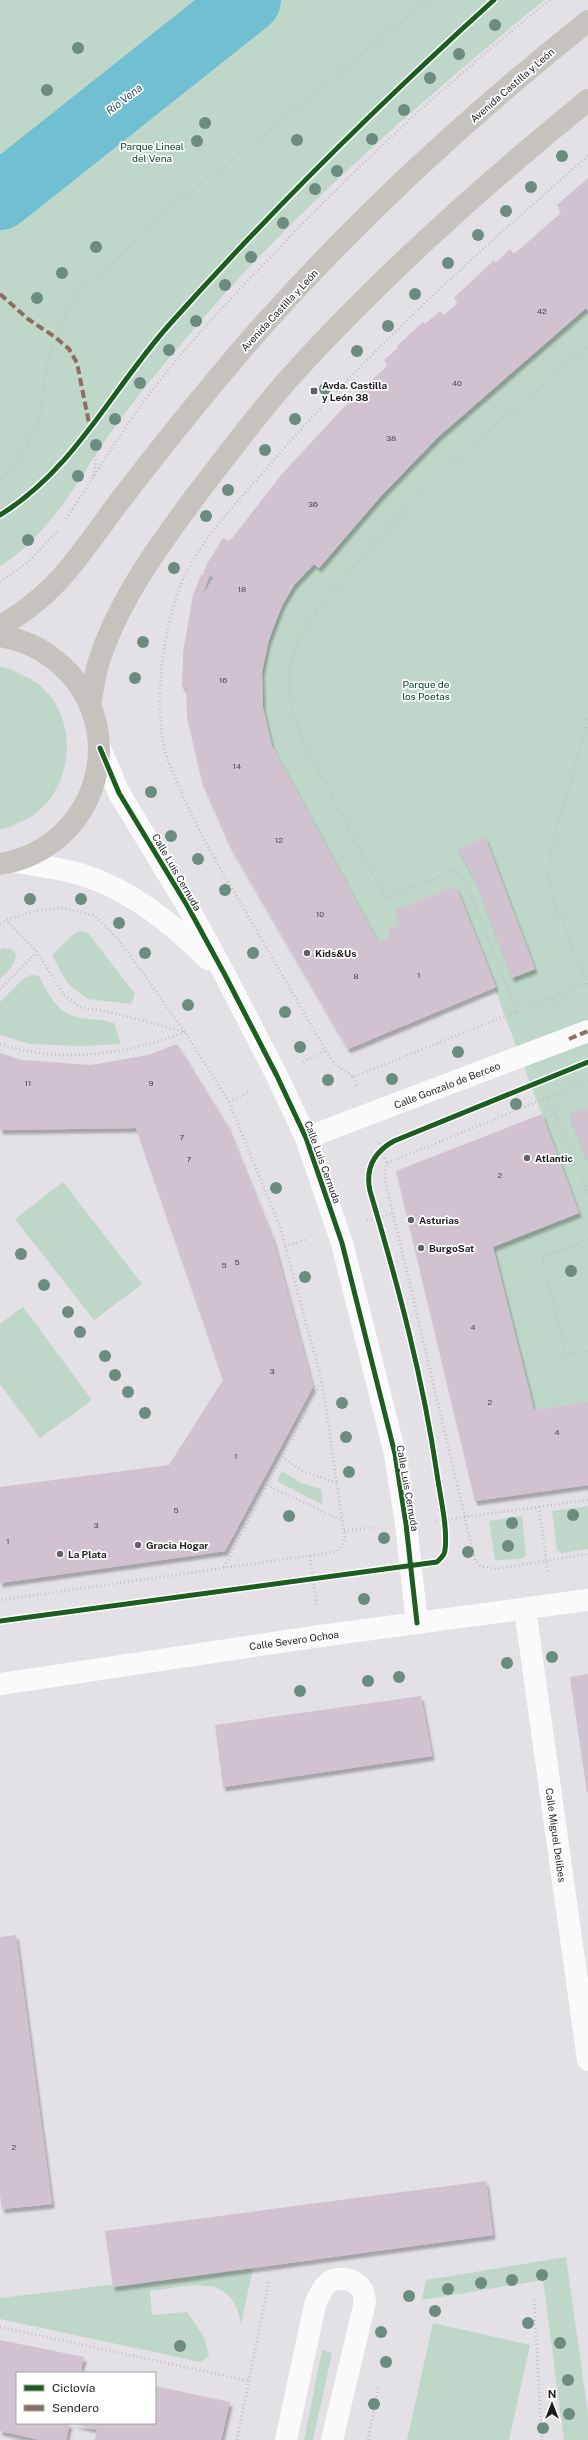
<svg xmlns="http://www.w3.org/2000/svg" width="588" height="2440" font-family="'Public Sans',sans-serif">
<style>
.green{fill:#bed7c8}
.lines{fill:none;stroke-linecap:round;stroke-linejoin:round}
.river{stroke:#71c0d1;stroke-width:66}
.building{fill:#d0c2cf;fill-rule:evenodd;filter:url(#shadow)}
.path{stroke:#c1c0c2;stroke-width:2.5;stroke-dasharray:1 3;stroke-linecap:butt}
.minor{stroke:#fbfafb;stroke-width:22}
.major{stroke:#c6c3bf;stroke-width:22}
.quiet{stroke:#8d6e63;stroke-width:4;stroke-dasharray:8 4;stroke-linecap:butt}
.cycleway-casing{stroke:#fff;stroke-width:8}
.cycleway{stroke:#1b5e20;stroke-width:5}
.tree{fill:#6b8c7e}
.poi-dot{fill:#626165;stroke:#fff;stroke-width:1.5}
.labels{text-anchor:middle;stroke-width:3.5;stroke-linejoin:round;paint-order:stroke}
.number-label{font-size:8px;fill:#4a464b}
.street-label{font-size:10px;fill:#1d1c1f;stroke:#fff}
.park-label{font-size:10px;fill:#084829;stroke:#fff}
.poi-label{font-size:10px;font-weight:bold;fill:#1d1c1f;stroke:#fff;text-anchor:start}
.water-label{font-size:11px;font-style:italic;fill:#25555f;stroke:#fff}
</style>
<defs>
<filter id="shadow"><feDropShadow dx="2.5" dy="4.5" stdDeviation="1" flood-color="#0004"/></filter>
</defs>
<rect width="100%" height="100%" fill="#e3e0e6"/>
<g class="green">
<path d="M0 0H544C425 98 307 199 205 316 177 349 148 382 122 417 84 467 55 532 0 566Z"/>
<path d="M586 308 588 311V1402L534 1410 493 1247 579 1213 456 886 395 910 400 925 388 929 390 938 378 942 272 746 263 707 262 674 273 626 294 585 314 564 319 568 380 497 438 437Z"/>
<path d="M0 667C7 667 14 671 20 674 83 698 81 793 23 821 15 824 8 829 0 829Z"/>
<path d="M80 931 88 933 135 994 131 1004 88 999 82 995 68 984 52 955 75 933Z"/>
<path d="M3 948 11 949 16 954C15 966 8 971 0 979V950Z"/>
<path d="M31 975 39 976C47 992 58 1014 77 1017 90 1020 102 1019 114 1023L121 1044 81 1046 30 1044 0 1035V1002L24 978Z"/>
<path d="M63 1182 142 1284 94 1320 15 1219Z"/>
<path d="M23 1307 92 1400 40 1438 0 1384V1324Z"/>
<path d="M282 1471 301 1483 321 1489 323 1505 277 1481Z"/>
<path d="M588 1506V1549L562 1553 557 1550 552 1511Z"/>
<path d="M522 1516 526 1555 521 1559 495 1560 489 1521Z"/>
<path d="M566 2257 588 2414V2440H564L543 2280 422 2300 426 2280Z"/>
<path d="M253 2268 241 2324C233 2271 188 2286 150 2291L152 2315 187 2312 204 2337 209 2356 201 2362 0 2319V2298Z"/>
<path d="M433 2323 530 2345 509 2440H407Z"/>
<path d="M322 2350 332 2353 313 2440H304Z"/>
</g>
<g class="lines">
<path class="river" d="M0 197 248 0"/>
</g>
<g class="building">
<path d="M588 178V311L586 308 438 437 380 497 319 568 314 564 294 585 282 605 268 642 262 672 263 708 272 746 378 942 390 938 388 929 400 925 395 910 456 886 496 987 348 1049 229 844 202 782 187 717 186 687H182L183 652 193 595 201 575H203L207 564 223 538 229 541 233 537 282 474 345 406 388 365 384 360 398 348 397 346 423 322 425 324 440 311 444 315 458 303 454 298 494 260 495 263 510 249 514 254 562 212 557 205ZM210 575 214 578 202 596 207 582Z"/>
<path d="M485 837 535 969 512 978 475 879 458 849Z"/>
<path d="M177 1044 227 1125 273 1239 313 1387 225 1551 0 1583V1487L169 1465 223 1380 136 1128 0 1130V1053L22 1060 91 1065 148 1055Z"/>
<path d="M588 1107V1161L569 1115Z"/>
<path d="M542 1114 579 1213 493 1247 534 1410 588 1402V1485L475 1501 396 1171Z"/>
<path d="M588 1674V1792H587L570 1677Z"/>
<path d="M421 1696 432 1756 223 1787 215 1725Z"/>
<path d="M16 1935 52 2204 2 2209 0 2194V1937Z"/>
<path d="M486 2181 493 2235 113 2287 105 2231Z"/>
<path d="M0 2340 84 2357 81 2370 91 2373H17V2423H70L66 2440H40L0 2431Z"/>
<path d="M155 2386 230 2402 221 2440H95L97 2429 73 2424 155 2423Z"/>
</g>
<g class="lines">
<g class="path">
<path d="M588 156C475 254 364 355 267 468 238 501 204 536 185 575 163 623 153 699 165 751 167 760 172 769 175 777 191 817 212 855 234 892 267 948 299 1005 332 1061L353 1077 588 983"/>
<path d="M90 428 96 462 93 477"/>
<path d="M0 480 24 451 40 417 48 358 72 300 180 199 252 145 428 0"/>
<path d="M66 519C95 475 122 430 154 388 187 345 225 305 263 265 352 170 448 81 550 0"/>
<path d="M0 582 28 562 58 530"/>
<path d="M0 924 6 920 39 910 64 908 95 916 119 940 185 1032 229 1102 280 1227 322 1381 345 1538 340 1549 335 1552 0 1600"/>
<path d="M587 984 553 897 549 881 550 853 588 719"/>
<path d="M0 989 37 952"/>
<path d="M552 998 557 1011"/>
<path d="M517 1012 467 884 456 870 385 898 302 740 291 709 289 672 298 642 316 612 359 559 417 497 475 443 588 345"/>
<path d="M0 1044C61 1064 126 1055 185 1032L110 1012 80 1007 64 995 37 952 6 920"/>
<path d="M303 1062 326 1050"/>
<path d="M353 1077 357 1086"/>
<path d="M588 1081 387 1163 384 1175 475 1560 480 1566 496 1569 588 1554"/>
<path d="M548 1097 588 1196"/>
<path d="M229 1102 250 1091"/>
<path d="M379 1143 387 1163"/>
<path d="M367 1221 393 1213"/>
<path d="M588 1239 542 1258 566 1354 588 1351"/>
<path d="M285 1246 308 1239"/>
<path d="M282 1457 303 1471 337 1483"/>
<path d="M267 1485 343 1521"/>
<path d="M539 1507 548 1574"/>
<path d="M436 1521 588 1500"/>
<path d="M344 1531 375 1527"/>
<path d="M310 1556 317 1607"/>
<path d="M224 1567 322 1381"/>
<path d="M534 2300 542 2440"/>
<path d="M0 2327 249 2381"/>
<path d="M237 2440 269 2281"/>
<path d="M368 2440 379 2386"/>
</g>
<g class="minor">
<path d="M100 748 119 793 188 907 225 975 277 1076 306 1138 342 1243 395 1454 406 1524 417 1623"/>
<path d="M17 862C34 865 51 867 68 871 124 884 168 920 208 959"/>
<path d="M306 1138 588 1031"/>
<path d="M525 1609 588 2060"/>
<path d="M0 1684 320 1636 588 1600"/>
<path d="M286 2440 315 2305C318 2298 321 2289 328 2283 337 2275 356 2279 362 2290 364 2293 364 2298 365 2302L332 2440"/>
</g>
<g class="major">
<path d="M0 626C59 594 83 549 122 498 162 446 203 395 245 346 348 227 465 119 588 21"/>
<path d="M0 636C20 639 39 647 55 660 135 724 99 848 0 864"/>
<path d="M90 706C93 689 95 671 101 655 122 595 160 544 197 494 228 454 258 413 292 375 380 278 487 182 588 100"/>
</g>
<g class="quiet">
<path d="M0 294 28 319 55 337 69 349 77 363 90 428"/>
<path d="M569 1039 588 1031"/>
</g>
<defs>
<g id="cycleway">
<path d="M0 515C74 470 112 389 169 325 271 211 380 103 494 0"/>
<path d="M100 748 119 793 188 907 225 975 277 1076 306 1138 342 1243 395 1454 406 1524 417 1623"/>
<path d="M0 1621 437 1562C441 1558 445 1555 445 1550 448 1528 440 1496 437 1474 423 1378 398 1285 370 1191 365 1168 374 1152 394 1141L588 1062"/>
</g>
</defs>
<use href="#cycleway" class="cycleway-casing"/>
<use href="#cycleway" class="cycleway"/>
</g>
<g class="tree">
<circle cx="495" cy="25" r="6"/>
<circle cx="78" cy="48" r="6"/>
<circle cx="459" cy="54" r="6"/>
<circle cx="430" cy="78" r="6"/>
<circle cx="47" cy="90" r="6"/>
<circle cx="404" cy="110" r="6"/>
<circle cx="205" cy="123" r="6"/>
<circle cx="372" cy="139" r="6"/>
<circle cx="297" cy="140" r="6"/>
<circle cx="197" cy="141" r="6"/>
<circle cx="562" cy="156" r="6"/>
<circle cx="337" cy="171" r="6"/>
<circle cx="531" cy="187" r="6"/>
<circle cx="315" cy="189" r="6"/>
<circle cx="506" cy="211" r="6"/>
<circle cx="283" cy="223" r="6"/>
<circle cx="478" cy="235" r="6"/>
<circle cx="96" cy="247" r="6"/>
<circle cx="251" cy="257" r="6"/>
<circle cx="448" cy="263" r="6"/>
<circle cx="62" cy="273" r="6"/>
<circle cx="225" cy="285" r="6"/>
<circle cx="415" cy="294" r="6"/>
<circle cx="37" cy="298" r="6"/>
<circle cx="196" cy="321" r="6"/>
<circle cx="388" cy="326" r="6"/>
<circle cx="169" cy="350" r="6"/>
<circle cx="357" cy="351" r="6"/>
<circle cx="140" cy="383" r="6"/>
<circle cx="325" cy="389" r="6"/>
<circle cx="115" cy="419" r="6"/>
<circle cx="295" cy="419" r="6"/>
<circle cx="96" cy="445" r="6"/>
<circle cx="265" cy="450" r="6"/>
<circle cx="78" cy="476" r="6"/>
<circle cx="228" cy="490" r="6"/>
<circle cx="206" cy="516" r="6"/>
<circle cx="28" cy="540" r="6"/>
<circle cx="174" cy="568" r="6"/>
<circle cx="143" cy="642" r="6"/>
<circle cx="135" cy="678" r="6"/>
<circle cx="151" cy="792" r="6"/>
<circle cx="171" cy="836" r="6"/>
<circle cx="198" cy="859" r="6"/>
<circle cx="225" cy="890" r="6"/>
<circle cx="30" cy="899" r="6"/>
<circle cx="81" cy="899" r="6"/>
<circle cx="119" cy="923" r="6"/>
<circle cx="145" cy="953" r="6"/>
<circle cx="253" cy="953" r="6"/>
<circle cx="188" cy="1005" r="6"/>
<circle cx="285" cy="1012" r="6"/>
<circle cx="300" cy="1047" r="6"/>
<circle cx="458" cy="1052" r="6"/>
<circle cx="392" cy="1079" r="6"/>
<circle cx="328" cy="1080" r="6"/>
<circle cx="516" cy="1104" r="6"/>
<circle cx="276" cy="1188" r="6"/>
<circle cx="21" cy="1254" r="6"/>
<circle cx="571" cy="1271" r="6"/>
<circle cx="305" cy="1277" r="6"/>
<circle cx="44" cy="1285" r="6"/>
<circle cx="68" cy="1312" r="6"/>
<circle cx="80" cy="1332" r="6"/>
<circle cx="105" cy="1356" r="6"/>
<circle cx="115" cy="1375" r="6"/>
<circle cx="128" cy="1392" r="6"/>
<circle cx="342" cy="1403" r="6"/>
<circle cx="145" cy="1413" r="6"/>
<circle cx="346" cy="1437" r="6"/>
<circle cx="349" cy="1472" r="6"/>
<circle cx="573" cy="1515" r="6"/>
<circle cx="289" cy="1516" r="6"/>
<circle cx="512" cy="1523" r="6"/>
<circle cx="384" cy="1538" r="6"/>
<circle cx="508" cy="1546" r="6"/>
<circle cx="468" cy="1552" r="6"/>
<circle cx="364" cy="1599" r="6"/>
<circle cx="552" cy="1657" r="6"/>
<circle cx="507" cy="1663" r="6"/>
<circle cx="399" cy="1677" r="6"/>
<circle cx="368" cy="1681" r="6"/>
<circle cx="300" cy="1691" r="6"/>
<circle cx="542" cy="2275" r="6"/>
<circle cx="512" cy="2280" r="6"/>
<circle cx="481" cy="2283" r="6"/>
<circle cx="448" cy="2289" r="6"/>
<circle cx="409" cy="2296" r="6"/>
<circle cx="435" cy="2311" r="6"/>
<circle cx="528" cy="2323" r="6"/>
<circle cx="381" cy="2332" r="6"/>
<circle cx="560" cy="2343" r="6"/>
<circle cx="180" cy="2346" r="6"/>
<circle cx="386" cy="2362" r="6"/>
<circle cx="568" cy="2380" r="6"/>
<circle cx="374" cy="2404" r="6"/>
<circle cx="569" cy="2414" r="6"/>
<circle cx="543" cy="2428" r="6"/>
</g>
<g class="poi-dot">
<rect x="310" y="387" width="8" height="8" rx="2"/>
<circle cx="307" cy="953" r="4"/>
<circle cx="527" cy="1158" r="4"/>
<circle cx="411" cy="1220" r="4"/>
<circle cx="421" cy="1248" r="4"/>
<circle cx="138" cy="1545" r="4"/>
<circle cx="60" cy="1554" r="4"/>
</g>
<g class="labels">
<g class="number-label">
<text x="542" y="314">42</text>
<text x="457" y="386">40</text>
<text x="391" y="441">38</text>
<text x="313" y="507">36</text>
<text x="242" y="592">18</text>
<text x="223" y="683">16</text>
<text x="237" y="769">14</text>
<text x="279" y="843">12</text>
<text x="320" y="917">10</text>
<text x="419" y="978">1</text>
<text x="356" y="979">8</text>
<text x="28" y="1086">11</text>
<text x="151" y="1086">9</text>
<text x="182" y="1140">7</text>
<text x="189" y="1162">7</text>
<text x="500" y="1178">2</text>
<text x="237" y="1265">5</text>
<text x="224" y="1268">5</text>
<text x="473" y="1330">4</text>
<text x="272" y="1374">3</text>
<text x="490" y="1405">2</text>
<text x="557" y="1435">4</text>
<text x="236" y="1459">1</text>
<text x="176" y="1513">5</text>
<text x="96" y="1528">3</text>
<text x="8" y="1544">1</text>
<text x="14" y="2150">2</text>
</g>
<g class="street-label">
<text transform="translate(512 85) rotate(-41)" y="4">Avenida Castilla y León</text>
<text transform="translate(279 310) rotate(-47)" y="4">Avenida Castilla y León</text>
<text transform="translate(177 872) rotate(60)" y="4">Calle Luis Cernuda</text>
<text transform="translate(447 1085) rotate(-21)" y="4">Calle Gonzalo de Berceo</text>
<text transform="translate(323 1162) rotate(70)" y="4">Calle Luis Cernuda</text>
<text transform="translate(408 1488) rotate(80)" y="4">Calle Luis Cernuda</text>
<text transform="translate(294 1640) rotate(-8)" y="4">Calle Severo Ochoa</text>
<text transform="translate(556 1835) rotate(82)" y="4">Calle Miguel Delibes</text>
</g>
<g class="park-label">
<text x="152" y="150">Parque Lineal<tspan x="152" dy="12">del Vena</tspan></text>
<text x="426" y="688">Parque de<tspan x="426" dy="12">los Poetas</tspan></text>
</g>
<g class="poi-label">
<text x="322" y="389">Avda. Castilla<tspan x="322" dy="12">y León 38</tspan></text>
<text x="315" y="957">Kids&amp;Us</text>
<text x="535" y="1162">Atlantic</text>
<text x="419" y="1224">Asturias</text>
<text x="429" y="1252">BurgoSat</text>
<text x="146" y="1549">Gracia Hogar</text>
<text x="68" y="1558">La Plata</text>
</g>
<g class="water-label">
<text transform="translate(124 99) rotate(-38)" y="4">Río Vena</text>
</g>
</g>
<rect x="16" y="2372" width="140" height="52" fill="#ffffff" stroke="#a5a4a5"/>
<rect x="24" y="2385" width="20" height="6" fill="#1b5e20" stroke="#a5a4a5"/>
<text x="52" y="2392" font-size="12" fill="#1d1c1f">Ciclovía</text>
<rect x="24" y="2405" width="20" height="6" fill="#8d6e63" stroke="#a5a4a5"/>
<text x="52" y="2412" font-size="12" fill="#1d1c1f">Sendero</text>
<g transform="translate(552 2404)" stroke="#ffffff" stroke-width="3" paint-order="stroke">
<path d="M0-3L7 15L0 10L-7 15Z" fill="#1d1c1f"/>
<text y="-6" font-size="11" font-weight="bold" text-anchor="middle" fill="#1d1c1f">N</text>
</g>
</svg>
